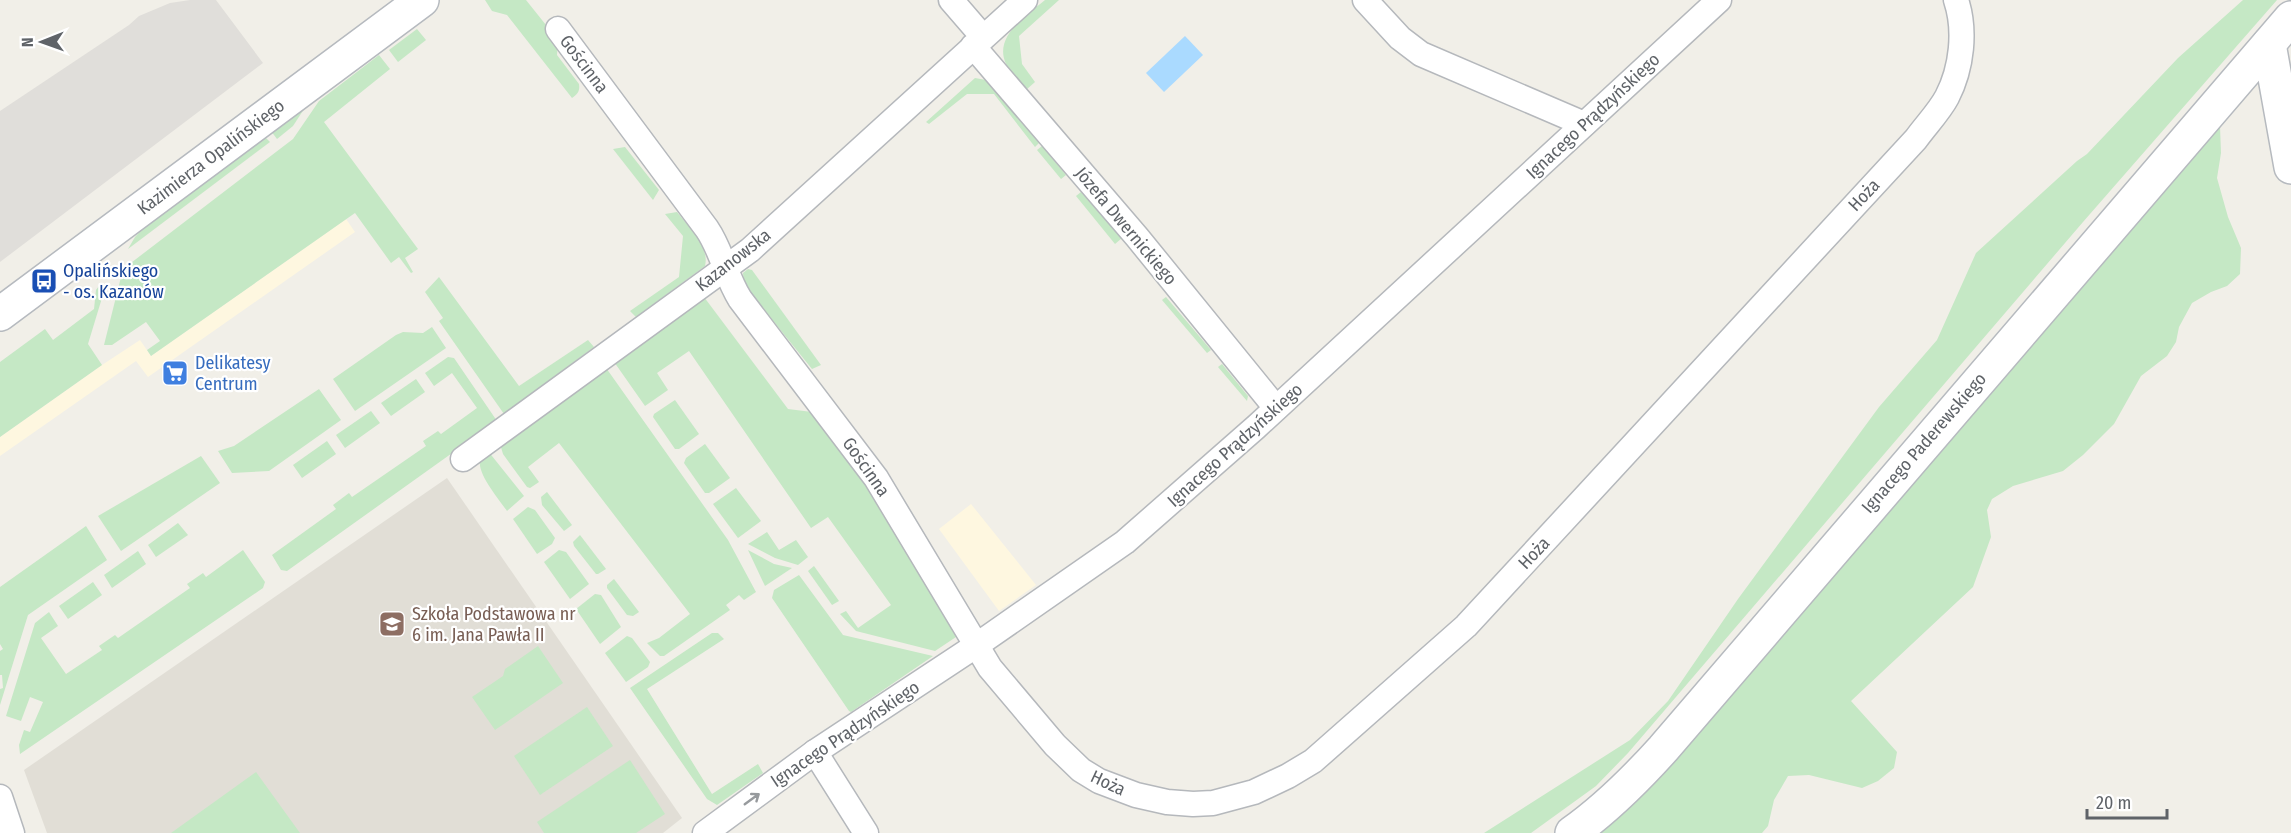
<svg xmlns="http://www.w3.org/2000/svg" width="2291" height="833" font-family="'Fira Sans Condensed',sans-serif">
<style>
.commercial{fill:#fef7e0}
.industrial{fill:#e0deda}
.education{fill:#e1ded6}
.green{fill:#c5e8c5}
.water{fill:#aadaff}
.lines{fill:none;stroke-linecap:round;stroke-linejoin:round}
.street-casing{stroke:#b5b8bc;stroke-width:27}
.secondary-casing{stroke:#b6babf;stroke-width:36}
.street{stroke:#fff;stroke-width:24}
.secondary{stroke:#fff;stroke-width:33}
.oneway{stroke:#979a9d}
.labels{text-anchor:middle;stroke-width:4.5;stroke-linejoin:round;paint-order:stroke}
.street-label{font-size:18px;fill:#5f6368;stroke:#fff}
.transit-label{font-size:18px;fill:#164399;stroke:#fff;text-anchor:start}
.shop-label{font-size:18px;fill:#366cbe;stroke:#fff;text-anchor:start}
.education-label{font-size:18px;fill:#785e54;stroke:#fff;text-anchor:start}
</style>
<rect width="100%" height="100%" fill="#f1efe8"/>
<g class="commercial">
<path d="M346 219 355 232 148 377 136 361 0 456V437L102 365 140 340 151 356Z"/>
<path d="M971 504 1036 585 999 611 939 529Z"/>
</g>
<path class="industrial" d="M190 0H216L263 63 0 262V111L129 25 139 16 170 3Z"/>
<path class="education" d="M447 478 682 818 663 833H47L24 770Z"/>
<g class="green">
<path d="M485 0H526L558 40 557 55 579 84C580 91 578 94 572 98L507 15 492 11Z"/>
<path d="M1045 0H1059L1019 36 1022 64 1035 82 1026 90C1019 82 1010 73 1006 64 993 36 1027 15 1045 0Z"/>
<path d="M2243 0H2277L2083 222 1628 753 1596 786 1531 833H1484L1630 740 1668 701 1738 599 1879 407 1937 340 1976 253 2077 161 2087 154 2178 58Z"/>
<path d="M417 29 426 40 398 62 389 50Z"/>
<path d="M379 55 390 69 324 122 418 249 405 258 413 272 411 273 399 257 391 263 355 213 151 356 147 350 160 341 146 322 112 345H104L123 269 293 139 319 101Z"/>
<path d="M975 78 986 80 992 85 1039 143 1035 147 994 94H967L929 124 926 122Z"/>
<path d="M306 106 293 126 277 139 271 131Z"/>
<path d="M2220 126 2221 153 2217 178 2228 217 2241 248 2240 274 2227 286 2211 292 2192 303 2179 327 2176 342 2167 356 2141 376 2114 424 2083 455 2063 471 2013 486 1992 499 1987 510 1991 537 1973 587 1851 701 1897 752 1894 768 1878 781 1862 788 1809 775 1788 776 1774 800 1768 826 1762 833H1572Z"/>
<path d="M264 136 270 142 128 249 135 237 148 223Z"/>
<path d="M1042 146 1066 175 1061 179 1037 150Z"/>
<path d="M625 147 659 190 653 200 613 149Z"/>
<path d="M1081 192 1122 238 1115 244 1076 196Z"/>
<path d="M677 212C688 226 710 246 705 266L636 317 630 311 679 277 683 236 665 214Z"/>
<path d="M748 269 752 270 821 365 812 369 744 285 743 273Z"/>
<path d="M439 277 519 386 588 340 594 347 504 414 439 321 443 318 425 292Z"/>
<path d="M99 286 105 288 88 344 102 365 0 437V362L45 329 53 340 94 309 96 290Z"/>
<path d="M704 297 788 409 812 412 869 483 957 633 956 637 935 651 856 631 840 614 846 611 858 628 891 605 828 517 811 528 689 351 657 373 668 390 645 406 612 359Z"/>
<path d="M1166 297 1211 350 1207 353 1162 300Z"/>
<path d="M432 327 446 348 355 411 333 379 396 335 403 332 423 333Z"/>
<path d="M448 357 454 358 497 421 287 571 281 570 272 555 336 509 333 505 349 493 352 497 426 446 423 441 438 431 441 434 477 408 452 373 434 386 425 373Z"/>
<path d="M1222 364 1248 396 1247 401 1218 367Z"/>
<path d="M604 365 728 540 756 592 744 600 739 595 726 605 730 610 664 656H660L647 643 659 638 690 614 559 443 528 467 539 482 530 488 527 487 503 454 500 444Z"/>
<path d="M416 379 425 392 391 416 381 403Z"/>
<path d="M319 389 341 420 269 471 232 473 218 451 234 446Z"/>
<path d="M675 400 699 434 679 449H675L653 417 654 414Z"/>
<path d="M371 411 380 423 345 448 336 435Z"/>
<path d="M327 441 336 454 302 478 293 465Z"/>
<path d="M705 444 730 478 709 493H705L684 463 686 458Z"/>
<path d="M488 451 524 496 507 511C500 500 474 471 481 458 483 456 486 454 488 451Z"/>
<path d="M201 456 220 483 121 551 98 516Z"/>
<path d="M736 488 761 521 738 538 713 504Z"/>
<path d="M547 492 572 525 564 531 542 505 541 497Z"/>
<path d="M528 507 535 510 555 538 552 544 537 554 513 519Z"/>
<path d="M178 523 188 535 156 557 148 545Z"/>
<path d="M86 526 107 560 28 615 0 705V689L3 688 2 675H0V651L3 649 0 644V587Z"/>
<path d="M767 532 779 550 796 540 808 557 798 565 775 558 748 544Z"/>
<path d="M580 535 606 569 598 574H596L574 546 573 542Z"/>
<path d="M243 550 265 582 263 588 20 754 19 745 24 730 30 732 43 702 30 697 21 721 6 716 35 623 49 612 58 626 41 638 66 674 102 650 99 646 115 635 118 638 190 588 187 584 203 573 206 577Z"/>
<path d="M559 550 566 552 589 584 570 599 544 562Z"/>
<path d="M748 550 774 564 792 568 765 586Z"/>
<path d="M138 551 146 564 112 588 104 575Z"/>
<path d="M814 566 839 601 832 605 808 571Z"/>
<path d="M799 575 843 635 933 656 851 712 849 711 772 598 774 590Z"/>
<path d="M614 579 639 612 633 616 627 615 607 588V585Z"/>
<path d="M93 582 102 595 68 619 59 606Z"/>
<path d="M595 594 601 595 621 627 600 644 576 609Z"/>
<path d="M712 633H718L724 639 647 689 712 794 758 764 763 773 717 805 707 799 630 688Z"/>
<path d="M627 636 632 638 650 662 648 667 626 682 605 653Z"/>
<path d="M538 646 563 683 495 730 472 697 503 676 505 669Z"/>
<path d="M587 707 613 746 540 795 514 756Z"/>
<path d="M630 760 665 814 636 833H544L537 822Z"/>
<path d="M256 772 300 833H171Z"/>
</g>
<path class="water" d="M1185 36 1203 55 1164 92 1146 73Z"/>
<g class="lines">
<defs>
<g id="street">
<path d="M951 0 983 37"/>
<path d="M1365 0 1400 38 1421 54 1584 124"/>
<path d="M558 29 707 229C722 251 726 277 740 299L876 478 990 668 1055 745 1081 770 1099 781 1136 795 1167 802 1193 804 1213 803 1254 792 1288 776 1313 761 1466 626 1916 139C1926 125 1939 112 1947 97 1962 68 1966 30 1956 0"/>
<path d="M973 46 1137 237 1276 408"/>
<path d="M463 459 750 250 1025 0"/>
<path d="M815 752 866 833"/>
<path d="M0 797 12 833"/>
<path d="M705 833 815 752 977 645 1125 542 1256 427 1719 0"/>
</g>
<g id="secondary">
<path d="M2269 44 2291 167"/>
<path d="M0 314 422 0"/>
<path d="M1572 833C1606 809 1635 780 1663 749L2291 18"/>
</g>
</defs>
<use href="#street" class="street-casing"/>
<use href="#secondary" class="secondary-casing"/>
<use href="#street" class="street"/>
<use href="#secondary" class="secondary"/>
</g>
<defs><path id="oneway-shaft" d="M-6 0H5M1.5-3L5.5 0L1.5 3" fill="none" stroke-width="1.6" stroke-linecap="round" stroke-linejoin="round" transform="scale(1.5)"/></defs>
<use class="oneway" href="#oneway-shaft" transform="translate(752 799) rotate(-36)"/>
<defs>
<symbol id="bus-square" viewBox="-11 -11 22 22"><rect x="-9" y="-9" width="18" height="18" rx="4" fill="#1a4fb4" stroke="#fff"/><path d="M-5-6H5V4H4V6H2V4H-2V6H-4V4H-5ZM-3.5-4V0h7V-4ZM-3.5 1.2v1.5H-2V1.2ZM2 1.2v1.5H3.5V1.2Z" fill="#fff"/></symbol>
<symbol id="supermarket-square" viewBox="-11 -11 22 22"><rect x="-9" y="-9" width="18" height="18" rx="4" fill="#3f7fe0" stroke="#fff"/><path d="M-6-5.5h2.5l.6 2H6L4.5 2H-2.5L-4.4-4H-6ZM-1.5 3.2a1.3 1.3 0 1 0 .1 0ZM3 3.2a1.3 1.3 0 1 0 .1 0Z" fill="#fff"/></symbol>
<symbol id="school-square" viewBox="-11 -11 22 22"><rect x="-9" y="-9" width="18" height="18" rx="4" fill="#8d6e63" stroke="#fff"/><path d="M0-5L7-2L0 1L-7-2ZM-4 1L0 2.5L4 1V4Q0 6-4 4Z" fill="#fff"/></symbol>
</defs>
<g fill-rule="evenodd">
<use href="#bus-square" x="29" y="266" width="30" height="30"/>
<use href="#supermarket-square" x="160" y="358" width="30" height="30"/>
<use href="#school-square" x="377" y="609" width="30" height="30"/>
</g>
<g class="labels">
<g class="street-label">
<text transform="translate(584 64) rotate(53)" y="6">Gościnna</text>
<text transform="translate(1593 116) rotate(-43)" y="6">Ignacego Prądzyńskiego</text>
<text transform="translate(211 157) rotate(-37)" y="6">Kazimierza Opalińskiego</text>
<text transform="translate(1864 195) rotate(-47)" y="6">Hoża</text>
<text transform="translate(1126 226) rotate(50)" y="6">Józefa Dwernickiego</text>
<text transform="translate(733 260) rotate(-38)" y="6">Kazanowska</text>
<text transform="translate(1924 443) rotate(-49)" y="6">Ignacego Paderewskiego</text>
<text transform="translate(1235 445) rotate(-42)" y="6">Ignacego Prądzyńskiego</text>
<text transform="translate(866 467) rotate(55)" y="6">Gościnna</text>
<text transform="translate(1534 553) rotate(-47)" y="6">Hoża</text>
<text transform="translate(845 734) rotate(-34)" y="6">Ignacego Prądzyńskiego</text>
<text transform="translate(1108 783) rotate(25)" y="6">Hoża</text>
</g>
<g class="transit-label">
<text x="63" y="277">Opalińskiego<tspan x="63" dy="21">- os. Kazanów</tspan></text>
</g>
<g class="shop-label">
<text x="195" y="369">Delikatesy<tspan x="195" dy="21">Centrum</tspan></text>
</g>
<g class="education-label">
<text x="412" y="620">Szkoła Podstawowa nr<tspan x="412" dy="21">6 im. Jana Pawła II</tspan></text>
</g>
</g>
<g transform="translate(42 42) rotate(269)" stroke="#ffffff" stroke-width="4.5" paint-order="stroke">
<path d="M0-4.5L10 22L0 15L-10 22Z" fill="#5f6368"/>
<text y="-9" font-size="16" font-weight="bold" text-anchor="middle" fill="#5f6368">N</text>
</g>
<path d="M2087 809v9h80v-9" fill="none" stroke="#5f6368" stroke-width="3"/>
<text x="2096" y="809" font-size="18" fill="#5f6368" stroke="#ffffff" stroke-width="4.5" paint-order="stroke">20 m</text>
</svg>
